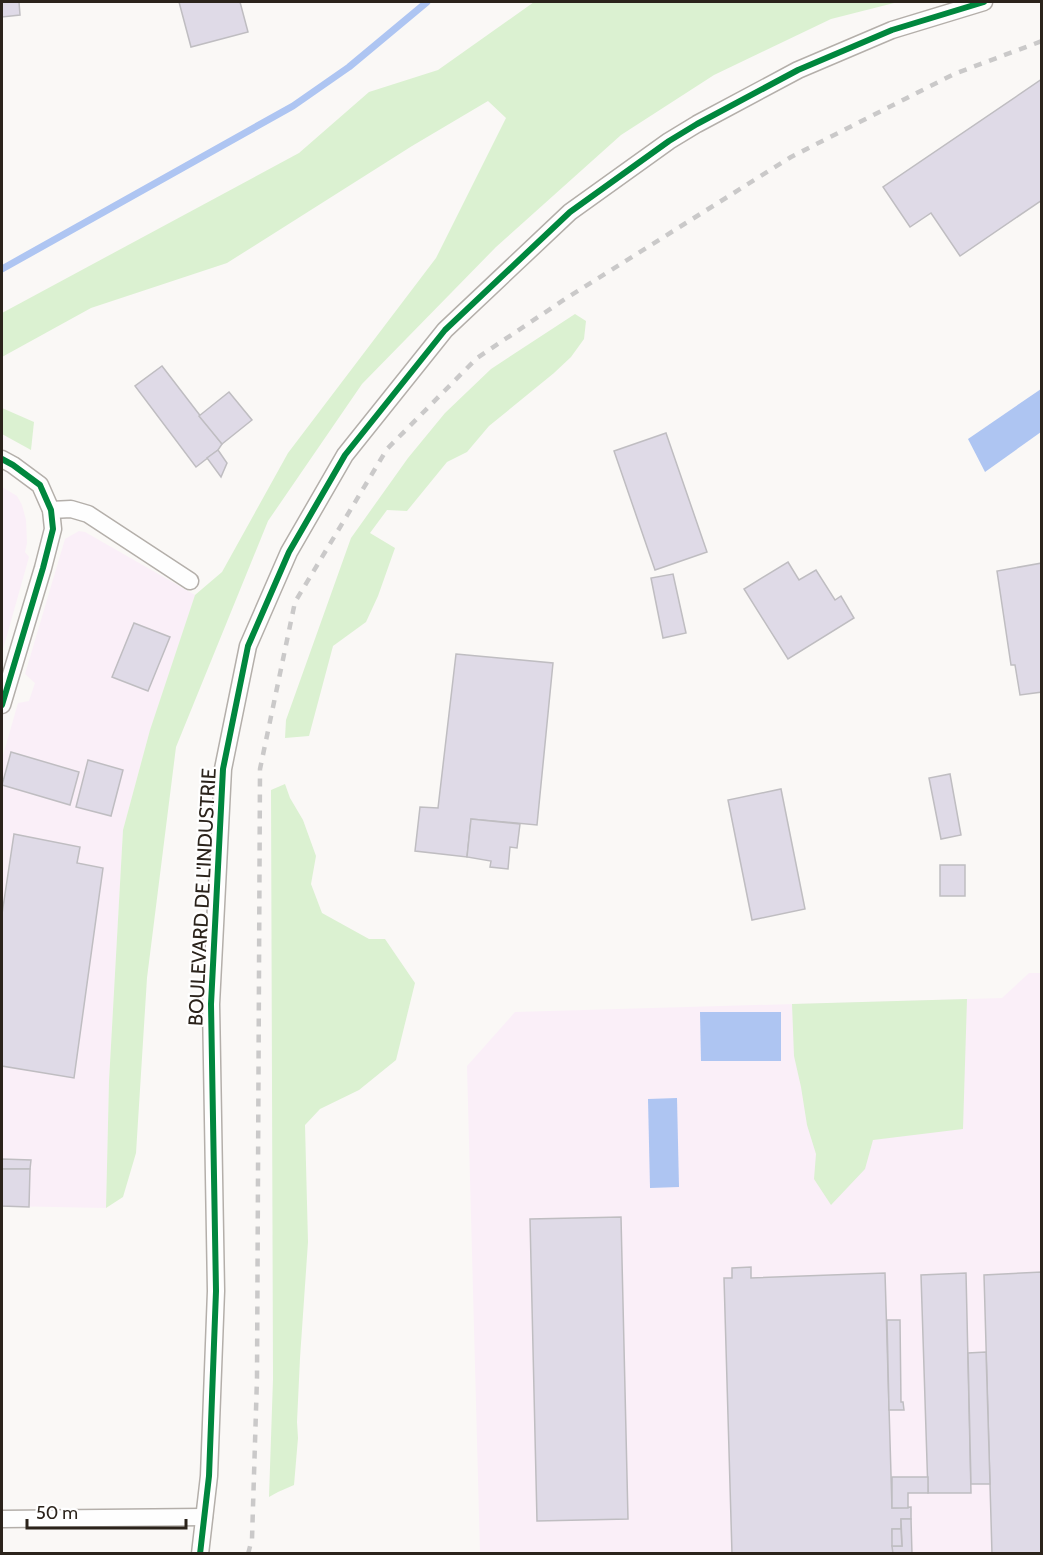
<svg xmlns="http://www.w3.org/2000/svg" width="1043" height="1555" font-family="Cabin,sans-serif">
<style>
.industrial{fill:#faeff8}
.green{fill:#dbf1d1}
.water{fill:#aec5f2}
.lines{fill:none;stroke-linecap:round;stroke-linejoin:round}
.stream{stroke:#aec5f2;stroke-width:7}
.building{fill:#dfdae7;stroke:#bfbdc1;stroke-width:1.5}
.minor-casing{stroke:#b4afaa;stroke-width:19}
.minor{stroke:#fefefe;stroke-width:16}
.rail{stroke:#cac9c9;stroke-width:4.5;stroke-dasharray:8 8;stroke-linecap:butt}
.cycleway-casing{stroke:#fff;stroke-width:10}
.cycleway{stroke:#00873e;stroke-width:6}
.labels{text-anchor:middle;stroke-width:4.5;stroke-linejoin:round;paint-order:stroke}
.street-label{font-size:20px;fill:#2b231b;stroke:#fff}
</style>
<rect width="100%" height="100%" fill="#faf8f6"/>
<g class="industrial">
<path d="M2 487 17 496 22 505 26 520 27 543 25 552 29 557 2 653Z"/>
<path d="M79 531 85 532 195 595 150 730 123 830 109 1081 106 1208 2 1206V759L18 703 29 701 35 683 25 674 65 539Z"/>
<path d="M1029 973H1041V1553H480L467 1066 515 1012 1002 998Z"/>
</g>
<g class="green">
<path d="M534 2H898L831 19 714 75 621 135 496 247 362 384 268 521 176 747 147 978 136 1153 123 1197 106 1208 109 1081 123 830 150 730 195 595 222 572 288 453 436 258 506 118 488 101 412 146 227 263 91 308 2 357V313L299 153 369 92 438 70Z"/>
<path d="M575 314 586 321 584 339 571 357 554 373 489 426 467 452 447 462 407 511 387 510 370 533 395 548 378 596 366 622 333 646 309 736 285 738 286 720 351 538 408 458 445 413 491 369Z"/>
<path d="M2 408 34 422 31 450 2 434Z"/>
<path d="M285 784 290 798 303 820 316 856 311 884 322 913 369 939H385L415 983 396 1060 359 1090 320 1109 305 1125 308 1242 300 1358 297 1422 298 1438 294 1485 278 1492 269 1497 273 1379 271 790Z"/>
<path d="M967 999 963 1129 873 1140 865 1169 831 1205 814 1179 816 1154 807 1125 801 1087 794 1056 792 1004Z"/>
</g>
<g class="water">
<path d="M1041 389V432L985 472 968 439Z"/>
<path d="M700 1012H781V1061H701Z"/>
<path d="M677 1098 679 1187 650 1188 648 1099Z"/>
</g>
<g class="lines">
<path class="stream" d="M2 269 293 106 349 67 427 2"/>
</g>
<g class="building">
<path d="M2 2H19L20 15 2 17Z"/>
<path d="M179 2H240L248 32 191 47Z"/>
<path d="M1042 79V200L960 256 931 213 910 227 883 187Z"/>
<path d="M162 366 222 444 218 450 196 467 135 386Z"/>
<path d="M229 392 252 420 222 444 199 416Z"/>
<path d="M666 433 707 552 655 570 614 451Z"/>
<path d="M218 450 227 463 221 477 207 458Z"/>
<path d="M788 562 799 580 816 570 835 600 841 596 854 618 788 659 744 589Z"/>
<path d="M1042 563V692L1020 695 1015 665H1011L997 571Z"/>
<path d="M673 574 686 633 663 638 651 578Z"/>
<path d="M134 623 170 637 148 691 112 677Z"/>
<path d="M456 654 553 663 537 825 471 819 467 857 415 851 420 807 438 808Z"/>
<path d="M11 752 79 772 70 805 2 785Z"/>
<path d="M88 760 123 770 111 816 76 807Z"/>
<path d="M950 774 961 835 941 839 929 778Z"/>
<path d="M781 789 805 909 752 920 728 800Z"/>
<path d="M471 819 520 824 517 848 510 847 508 869 490 867 491 861 467 857Z"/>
<path d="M14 834 80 847 77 863 103 868 74 1078 2 1066V914Z"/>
<rect x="940" y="865" width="25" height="31"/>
<path d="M2 1159 31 1160 30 1169H2Z"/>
<path d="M2 1169H30L29 1207 2 1206Z"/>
<path d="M621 1217 628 1519 537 1521 530 1219Z"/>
<path d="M751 1267V1278L885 1273 892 1508 911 1507V1519H901V1529H892L893 1554H732L724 1278H732V1268Z"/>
<path d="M1042 1272V1554H992L984 1275Z"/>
<path d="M966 1273 971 1493H928L921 1275Z"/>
<path d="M887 1320H900L901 1402H903L904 1410H889Z"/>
<path d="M986 1352 990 1484H971L968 1353Z"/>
<path d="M892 1477H928V1493H908V1508H892Z"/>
<path d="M901 1519H911L912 1554H893L892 1546H902Z"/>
<path d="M892 1529H901L902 1546H892Z"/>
</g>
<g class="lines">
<defs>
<g id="minor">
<path d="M2 459 13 465 40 485 51 510 53 529 43 568 2 705"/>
<path d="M51 510 71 509 88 514 190 581"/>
<path d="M2 1519 204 1517"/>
<path d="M200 1554 209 1476 216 1291 211 1004 223 769 248 646 289 552 345 455 445 330 570 212 669 141 697 124 798 70 892 30 984 2"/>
</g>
</defs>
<use href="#minor" class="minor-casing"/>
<use href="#minor" class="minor"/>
<path class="rail" d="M248 1554 252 1539 257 1378 260 769 295 602 387 449 477 358 565 299 791 157 954 74 1042 41"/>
<defs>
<g id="cycleway">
<path d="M2 459 13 465 40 485 51 510 53 529 43 568 2 705"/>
<path d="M200 1554 209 1476 216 1291 211 1004 223 769 248 646 289 552 345 455 445 330 570 212 669 141 697 124 798 70 892 30 984 2"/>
</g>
</defs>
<use href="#cycleway" class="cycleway-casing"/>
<use href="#cycleway" class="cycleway"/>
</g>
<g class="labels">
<g class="street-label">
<text transform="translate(202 897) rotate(-87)" y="7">BOULEVARD DE L'INDUSTRIE</text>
</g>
</g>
<rect width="1043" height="1555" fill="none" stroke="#2b231b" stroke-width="6"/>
<path d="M27 1519v9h159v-9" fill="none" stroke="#2b231b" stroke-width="3"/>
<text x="36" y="1519" font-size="18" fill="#2b231b" stroke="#ffffff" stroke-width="4.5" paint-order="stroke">50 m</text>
</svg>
